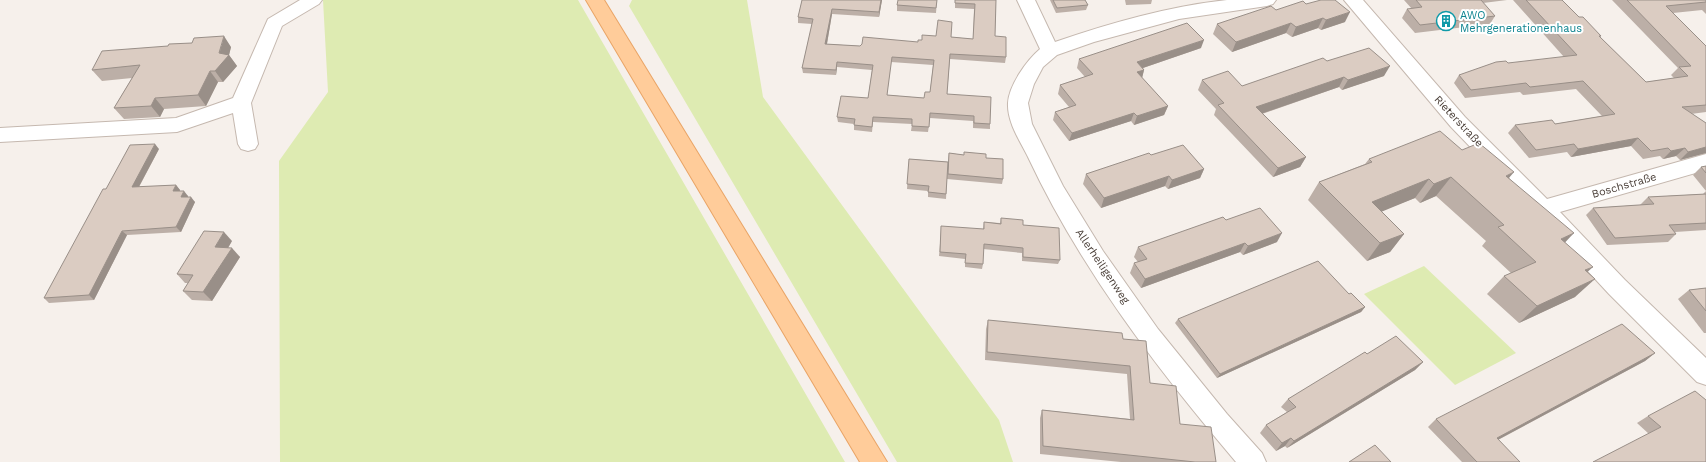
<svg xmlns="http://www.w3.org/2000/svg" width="1706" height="462" font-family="'Work Sans',sans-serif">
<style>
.green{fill:#deebb2}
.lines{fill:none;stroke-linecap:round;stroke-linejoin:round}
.minor-casing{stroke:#c5b8af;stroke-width:2}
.major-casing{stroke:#e9a466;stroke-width:2}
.minor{fill:#fff;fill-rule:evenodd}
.major{fill:#ffcc9a;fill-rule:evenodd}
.wall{fill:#bcafa7;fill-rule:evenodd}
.shaded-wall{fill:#998f88}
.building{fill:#dbccc2;stroke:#998f88;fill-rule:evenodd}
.labels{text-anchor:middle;stroke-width:4;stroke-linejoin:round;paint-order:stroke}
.culture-label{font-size:11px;fill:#0d838f;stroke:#fff;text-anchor:start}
.street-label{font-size:11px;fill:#4a3f38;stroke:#fff}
</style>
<rect width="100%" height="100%" fill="#f6f0eb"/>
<g class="green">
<path d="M323 0H578L845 462H280L279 161 328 92Z"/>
<path d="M632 0H747L763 97 999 420 1013 462H897L629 6Z"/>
<path d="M1424 266 1516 353 1455 385 1364 294Z"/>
</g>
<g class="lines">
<defs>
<g id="minor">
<path d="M300 0H322L319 4 282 26 251 103 258 144 255 149 248 151 241 149 238 144 233 113 177 132 0 142V128L176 118 233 98 268 19Z"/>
<path d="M1017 0H1035L1055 42C1110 23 1169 6 1227 0 1243 0 1260 0 1276 0L1273 4 1267 6 1179 19 1094 42 1057 55 1043 67 1034 84 1028 103 1032 124 1063 186 1103 251 1158 329 1227 414 1262 453 1266 462H1236C1157 369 1080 268 1028 157 1020 141 1007 122 1008 103 1009 85 1027 60 1040 49Z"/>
<path d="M1344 0H1363L1465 117 1547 199 1706 154V170L1560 212 1625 280 1706 358V385L1697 382 1609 294 1535 214 1451 127Z"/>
</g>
<path id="major" d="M586 0H604L887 462H860Z"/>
</defs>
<use href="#minor" class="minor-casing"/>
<use href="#major" class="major-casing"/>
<use href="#minor" class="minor"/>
<use href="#major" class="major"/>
</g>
<g class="wall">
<path d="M802 0H882L879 17 832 14 827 44 860 46 918 42 922 40 951 37 973 39 974 9 955 8V0H996L995 36 1006 57 1005 63 950 59 947 94 990 124V129L973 128V121L930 118 928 132 911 131 912 124 873 122 872 132 854 130V124L838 122 837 117 868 98 872 70 837 67 836 75 803 73 802 68 812 24 798 23V17ZM891 62 933 65 930 92 924 98 887 95Z"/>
<path d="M937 0 936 13 897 11V5Z"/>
<path d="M1050 0H1085L1088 5 1086 10 1056 13Z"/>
<path d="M1125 0H1152L1151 4 1126 5Z"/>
<path d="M1404 0H1507L1483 3 1495 16 1490 24 1415 33 1402 18 1407 9H1412Z"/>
<path d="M1513 0H1562L1579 17 1601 36 1600 37 1646 82 1674 78 1671 75 1678 68 1612 0H1706V14L1702 10 1673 13 1706 46V112L1691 114 1706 123V153L1680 160 1676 156 1663 159 1660 156 1643 159 1631 146 1571 157 1567 152 1529 158 1508 133 1515 125 1555 124 1602 116 1576 89 1523 95 1520 92 1465 98 1454 83 1459 75 1564 57Z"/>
<path d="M1306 4 1345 22 1321 30 1318 28 1292 37 1286 33 1232 52 1213 34 1217 24 1276 10Z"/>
<path d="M192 43 231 47 229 55 237 66 223 82H218L206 106 164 109 160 117 124 119 114 108 132 78 102 81 92 70 168 46Z"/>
<path d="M1201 48 1143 68 1144 70 1142 78 1168 106 1164 115 1134 125 1131 121 1069 141 1053 120 1055 112 1069 107 1058 94 1060 85 1085 77 1077 68 1079 59Z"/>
<path d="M1327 61 1384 76 1342 90 1339 87 1262 114 1306 157 1300 167 1273 177 1214 115 1216 109 1198 90 1202 80 1242 86Z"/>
<path d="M159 149 139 187 176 185 180 190V191L188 196V197L195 202 181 232 127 235 94 300 49 303 44 298 106 189Z"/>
<path d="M1462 150 1509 178 1565 242 1587 272 1575 297 1519 323 1487 294 1504 276 1511 273 1482 246 1486 241 1436 196 1420 203 1415 198 1381 211 1404 234 1390 252 1367 261 1308 200 1319 182 1365 164 1369 159Z"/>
<path d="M949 153 986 158 1003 179 1002 184 947 179 946 199 928 197V191L907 189 909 159 948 162Z"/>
<path d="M1151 155 1204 169 1200 178 1168 189 1165 186 1101 208 1083 184 1086 174Z"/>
<path d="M1706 166V230L1675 232 1676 234 1668 242 1607 245 1586 215 1593 208 1640 205 1648 197 1703 194 1706 191 1693 175 1701 167Z"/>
<path d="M1001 218 1023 225 1060 260 1058 264 1022 261V253L983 249V264L982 269 965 267V259L939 256 941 231 983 229 984 222 1000 223Z"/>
<path d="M1226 220 1277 242 1243 255 1240 252 1141 288 1130 273 1134 263 1138 262 1134 257 1138 247Z"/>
<path d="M232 241 228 248 240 257 212 301 192 300 183 291 188 283H185L177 274Z"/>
<path d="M1706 288V333H1704L1678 299 1689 290Z"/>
<path d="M1349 294 1365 307 1361 312 1217 378 1175 323 1178 319Z"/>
<path d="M988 320 1123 339 1150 383 1180 424 1216 462H1121L1040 454V418L1042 410 1130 419 1127 374 985 360 986 329Z"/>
<path d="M1655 353 1645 361 1498 440 1520 462H1462L1428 427 1436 419Z"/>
<path d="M1367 354 1423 362 1415 370 1287 448 1285 446 1276 451 1260 433 1266 425 1287 412 1281 407 1288 399Z"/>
<path d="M1648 416 1706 462 1649 434 1637 423Z"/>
</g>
<g class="shaded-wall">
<path d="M881 0H882L879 17V12Z"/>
<path d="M832 9V14L826 49 825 44Z"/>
<path d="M1350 12 1345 22 1321 30 1326 20Z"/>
<path d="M1323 18 1318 28 1292 37 1296 27Z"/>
<path d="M1291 23 1286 33 1232 52 1236 42Z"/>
<path d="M224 36 231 47 229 55 237 66 223 82 215 71Z"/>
<path d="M1204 40 1201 48 1134 71 1137 62Z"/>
<path d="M837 62V67L836 75V70Z"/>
<path d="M1390 66 1384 76 1342 90 1348 80Z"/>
<path d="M1144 70 1142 78 1137 72Z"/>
<path d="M210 71 218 82 206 106 198 95Z"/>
<path d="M1344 77 1339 87 1252 117 1256 107Z"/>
<path d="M155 98 164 109 160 117 151 106Z"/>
<path d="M1168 106 1164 115 1134 125 1137 116Z"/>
<path d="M1134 113 1131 121 1069 141 1072 133Z"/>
<path d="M1638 138 1631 146 1571 157 1578 149Z"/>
<path d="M155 144 159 149 136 192 132 187Z"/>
<path d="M1706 147V153L1680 160 1688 152Z"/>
<path d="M1685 148 1676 156 1663 159 1671 151Z"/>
<path d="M1306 157 1300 167 1273 177 1278 168Z"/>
<path d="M1204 169 1200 178 1168 189 1172 180Z"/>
<path d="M1514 172 1498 191 1506 176Z"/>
<path d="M1169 176 1165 186 1101 208 1104 198Z"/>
<path d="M1451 177 1436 196 1420 203 1434 184Z"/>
<path d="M1429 179 1415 198 1359 221 1372 202Z"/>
<path d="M176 185 180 190 177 196 173 191Z"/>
<path d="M184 191 188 196 185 202 181 197Z"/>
<path d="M191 197 195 202 181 232 176 227Z"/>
<path d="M122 231 127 235 94 300 89 295Z"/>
<path d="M224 232 232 241 223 256 215 247Z"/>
<path d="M1282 233 1277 242 1243 255 1248 246Z"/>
<path d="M1574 233 1556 252 1561 239Z"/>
<path d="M1404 234 1390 252 1367 261 1380 243Z"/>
<path d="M1245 243 1240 252 1141 288 1145 279Z"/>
<path d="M232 248 240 257 212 301 203 292Z"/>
<path d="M1593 267 1574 284 1585 270Z"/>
<path d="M1595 279 1575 297 1519 323 1537 306Z"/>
<path d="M1365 307 1361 312 1217 378 1220 374Z"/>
<path d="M1655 353 1645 361 1488 445 1497 438Z"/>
<path d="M1423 362 1415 370 1287 448 1294 441Z"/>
<path d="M1291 438 1285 446 1276 451 1282 443Z"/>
</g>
<g class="building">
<path d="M802 0H881L879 12 832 9 825 44 860 46 862 44 863 37 918 42V40H922V35L936 36 938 20 952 22 951 37 973 39 975 4 955 3V0H996L995 36 1006 37V57L950 54 947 94 991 97 990 124 974 123V116L930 113 929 127 912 126V119L873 117 872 127 854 125 855 119 837 117 841 96 868 98 873 65 837 62 836 70 802 68 813 19 798 17ZM892 57 934 60 930 92H925L924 98 887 95Z"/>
<path d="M898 0H937L936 8 897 5Z"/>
<path d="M1053 0H1085L1088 5 1057 8Z"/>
<path d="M1321 0H1335L1350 12 1326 20 1323 18 1296 27 1291 23 1236 42 1217 24 1271 6 1276 10 1303 1 1306 4Z"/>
<path d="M1416 0H1481L1495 16 1420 25 1407 9 1422 7Z"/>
<path d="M1526 0H1562L1579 17H1583L1601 36H1599L1646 82 1688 76 1679 67 1691 66 1627 0H1706V2L1666 6 1706 46V105L1682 107 1706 123V147L1688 152 1685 148 1671 151 1668 148 1651 151 1638 138 1578 149 1574 144 1536 150 1515 125 1552 120 1555 124 1615 114 1583 81 1530 87 1526 83 1471 90 1459 75 1496 62 1506 61 1508 63 1577 55Z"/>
<path d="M1187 23 1204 40 1137 62 1144 70 1137 72 1168 106 1137 116 1134 113 1072 133 1055 112 1076 105 1060 85 1093 74 1079 59Z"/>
<path d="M224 36 219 53 229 55 215 71H210L198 95 155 98 151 106 114 108 140 65 92 70 102 51 168 46 169 44 192 43 194 38Z"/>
<path d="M1369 48 1390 66 1348 80 1344 77 1256 107 1306 157 1278 168 1218 105 1224 103 1202 80 1228 71 1242 86 1323 58 1327 61Z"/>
<path d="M1440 131 1462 150 1479 143 1514 172 1506 176 1574 233 1561 239 1593 267 1585 270 1595 279 1537 306 1504 276 1536 262 1498 227 1504 225 1451 177 1434 184 1429 179 1372 202 1404 234 1380 243 1319 182 1372 162 1369 159Z"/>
<path d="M155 144 132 187 176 185 173 191H184L181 197H191L176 227 122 231 89 295 44 298 103 189H106L130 145Z"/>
<path d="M1183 145 1204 169 1172 180 1169 176 1104 198 1086 174 1149 153 1151 155Z"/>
<path d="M964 152 986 154V158L1003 159V179L948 174 949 153 964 155Z"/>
<path d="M909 159 948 162 946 194 928 192 929 186 907 184Z"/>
<path d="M1706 166V173L1701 167Z"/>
<path d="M1706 194V223L1669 225 1676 234 1615 238 1593 208 1654 204 1648 197Z"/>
<path d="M1260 208 1282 233 1248 246 1245 243 1145 279 1134 263 1147 259 1138 247 1223 217 1226 220Z"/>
<path d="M1001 218 1023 220V225L1059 228 1060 260 1023 257V248L984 244 983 264 965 263 966 254 940 252 941 226 984 229V222L1001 224Z"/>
<path d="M204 231 224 232 215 247 232 248 203 292 183 291 193 275 177 274Z"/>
<path d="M1318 261 1349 294 1351 293 1365 307 1220 374 1178 319Z"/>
<path d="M1706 288V311L1689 290Z"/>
<path d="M988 320 1122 333 1123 339 1146 341 1150 383 1176 386 1180 424 1211 427 1216 462H1195L1043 446 1042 410 1134 420 1130 366 987 352Z"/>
<path d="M1622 324 1655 353 1497 438 1520 462H1477L1436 419Z"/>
<path d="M1396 336 1423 362 1294 441 1291 438 1282 443 1266 425 1296 407 1288 399 1365 352 1367 354Z"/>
<path d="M1695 391 1706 400V462H1593L1661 427 1648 416Z"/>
<path d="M1375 445 1391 462H1349Z"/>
</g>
<defs>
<symbol id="building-ring" viewBox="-11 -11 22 22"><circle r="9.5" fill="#fff" stroke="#0f9aa8" stroke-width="1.5"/><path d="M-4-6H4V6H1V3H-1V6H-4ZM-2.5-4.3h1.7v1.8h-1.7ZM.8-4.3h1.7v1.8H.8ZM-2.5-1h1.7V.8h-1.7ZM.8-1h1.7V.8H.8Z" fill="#0f9aa8"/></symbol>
</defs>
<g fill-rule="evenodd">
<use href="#building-ring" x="1435" y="10" width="22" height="22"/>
</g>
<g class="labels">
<g class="culture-label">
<text x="1460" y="19">AWO<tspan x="1460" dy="13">Mehrgenerationenhaus</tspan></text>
</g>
<g class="street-label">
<text transform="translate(1459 121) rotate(47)" y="4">Rieterstraße</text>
<text transform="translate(1624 185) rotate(-16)" y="4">Boschstraße</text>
<text transform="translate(1103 266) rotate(56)" y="4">Allerheiligenweg</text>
</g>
</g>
</svg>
